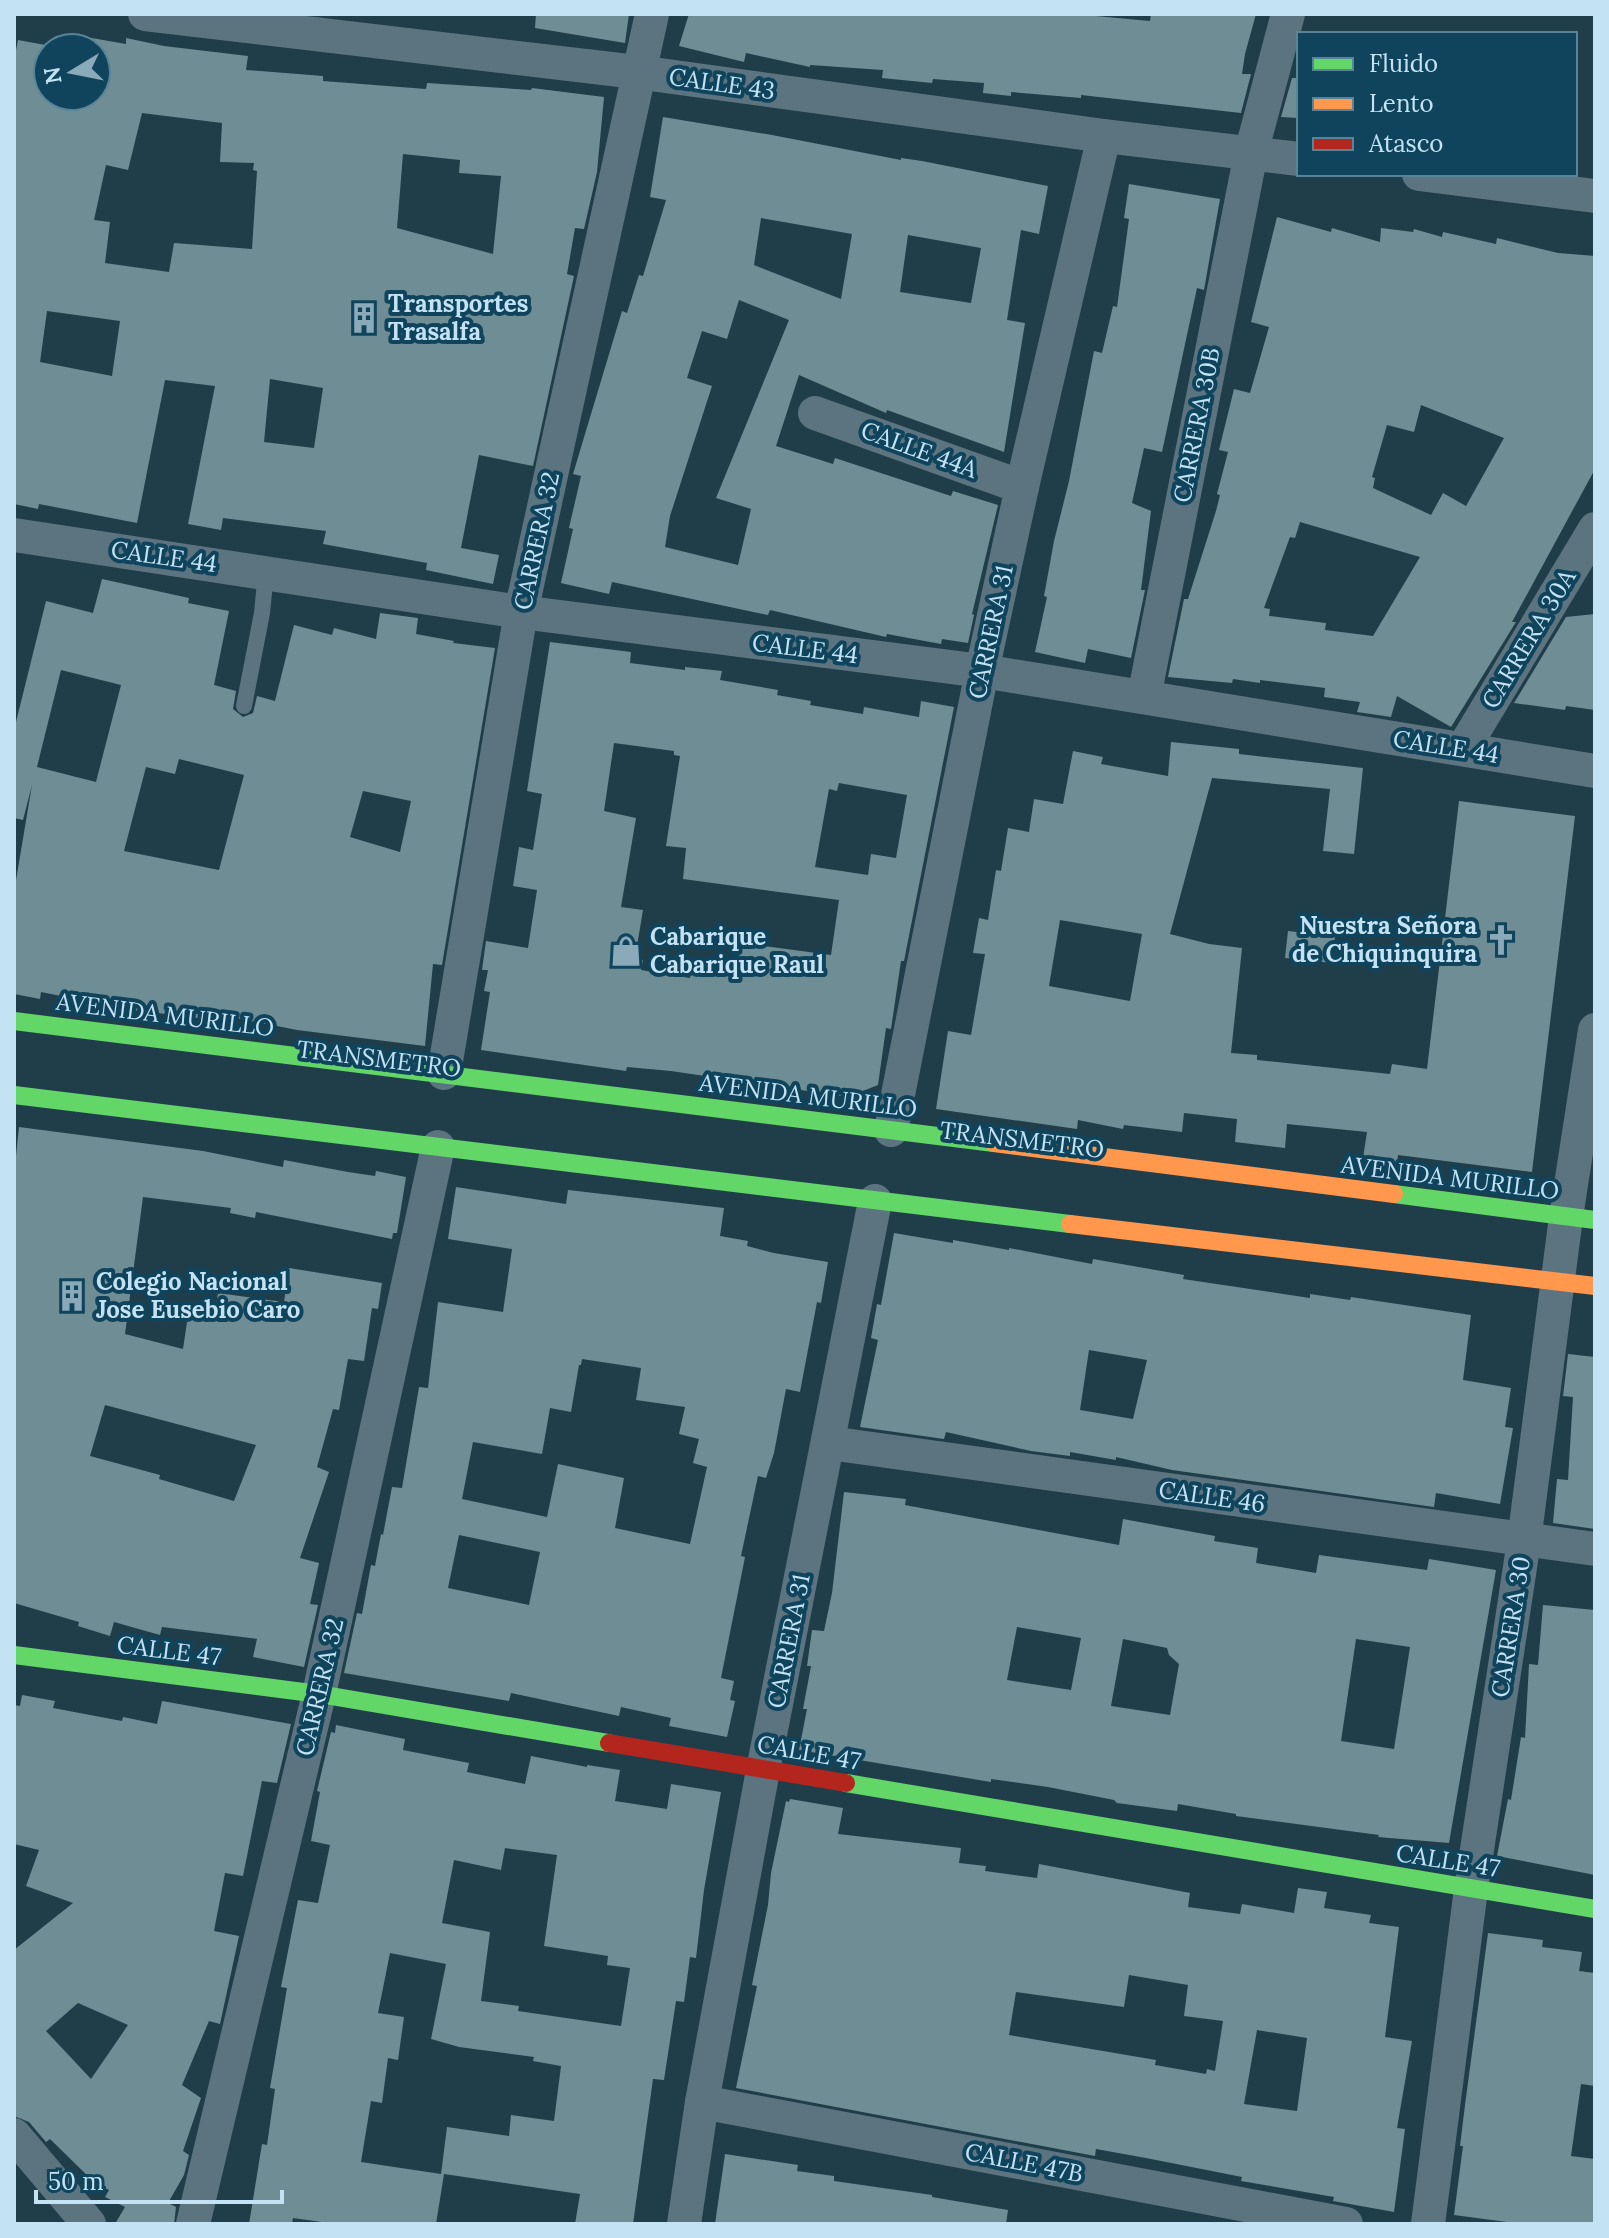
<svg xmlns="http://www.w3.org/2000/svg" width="1609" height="2238" font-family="Lora,serif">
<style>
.building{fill:#6f8d95;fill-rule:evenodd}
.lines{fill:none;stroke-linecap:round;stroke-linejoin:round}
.lane{stroke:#5c7480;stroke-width:16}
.street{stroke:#5c7480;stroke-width:34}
.fast{stroke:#63d668;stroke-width:18}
.slow{stroke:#ff974d;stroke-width:18}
.jam{stroke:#b3261e;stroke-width:18}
.labels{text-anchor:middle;stroke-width:8;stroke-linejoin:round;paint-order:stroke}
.street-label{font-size:24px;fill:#c3e3f5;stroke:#0f445c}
.poi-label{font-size:24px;font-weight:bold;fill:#c3e3f5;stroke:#0f445c;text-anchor:start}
</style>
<rect width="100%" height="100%" fill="#203e4a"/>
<g class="building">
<path d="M536 14H629L625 43 535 28Z"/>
<path d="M689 14H1074L1150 21 1151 14H1256L1245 54 1242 74H1251L1241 113 1081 95V98L1011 92V96L983 93 984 83 933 79 932 83 882 78 883 70 810 65V67L746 53 744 62 679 46Z"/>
<path d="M80 36 126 44V38L164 46 248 56 246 70 323 76V81L426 89 427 83 531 90 532 88 604 97 597 172 584 229 575 228 567 274 574 276 533 466 479 455 461 548 499 555 493 584 426 570 427 563 323 544 326 531 223 518 221 530 188 524 215 386 165 380 137 523 39 504 38 509 14 504V60L18 40 62 48H48V96H96V48H78ZM142 113 222 123 220 162 254 163 253 170 257 171 252 249 174 243 169 272 105 263 110 222 94 220 106 165 128 170ZM403 154 460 160 459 173 501 176 493 254 397 228ZM47 311 120 321 112 376 40 362ZM270 379 323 388 314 448 264 442Z"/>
<path d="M1292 78H1299V118L1281 117Z"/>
<path d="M663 117 772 135 901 160V158L922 161 1048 186 1039 234 1021 230 1007 320 1025 323 1004 452 887 410 886 413 799 375 776 446 833 464 835 458 951 496 953 491 998 505 972 614 974 615 968 643 942 639 941 644 887 634 886 637 770 610 768 615 612 582 609 594 561 583 573 529 569 528 581 476 573 474 622 311 627 313 639 275 643 276 666 200 650 197ZM761 218 852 234 841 299 754 265ZM908 235 981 248 971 303 900 292ZM739 300 789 320 716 498 751 509 738 565 665 547 670 516 712 386 687 378 702 331 727 339Z"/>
<path d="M1129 184 1220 199 1204 290 1197 288 1162 452 1144 448 1132 503 1151 511 1141 590H1145L1131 658 1088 649 1085 663 1035 652 1047 597 1044 596 1054 541 1069 481 1094 351 1102 353 1113 306 1117 307 1129 219 1124 218Z"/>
<path d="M1277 217 1331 232 1332 228 1380 242 1381 228 1413 232 1414 229 1442 237 1443 232 1496 244 1497 238 1558 253 1595 256V469L1512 622H1516L1451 727 1397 696 1391 717 1357 712 1360 702 1324 697 1325 688 1260 680V683L1233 679 1232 683 1168 677 1184 599H1188L1216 511 1220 495 1217 494 1228 452 1219 450 1234 389 1250 393 1269 327 1251 322ZM1421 405 1504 438 1466 506 1443 493 1431 515 1373 488 1375 478 1372 477 1387 425 1414 432ZM1300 522 1420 557 1373 636 1325 630 1326 623 1269 616 1270 609 1264 608 1290 537 1295 538Z"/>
<path d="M102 579 189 598 188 603 229 611 214 685 236 691 233 709 243 717 253 713 257 696 275 701 294 625 332 635 334 628 376 639 380 613 418 618 416 634 454 641 453 643 495 648 442 965 433 964 425 1046 297 1030 215 1014 214 1020 125 1009 41 992 40 999 14 994V892L32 785 23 820 14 818V730L46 601 93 613ZM61 670 121 685 96 782 37 767ZM179 759 244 775 219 870 124 851 146 767 175 774ZM363 791 411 801 400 852 350 837Z"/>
<path d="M1595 614V710L1566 706 1565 710 1514 703 1566 617Z"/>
<path d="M550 642 631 652 630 663 685 670V667L722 671 720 680 778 690 777 695 811 701 810 705 863 714 864 707 919 717 921 701 954 707 904 961H901L891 1029 886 1028 878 1085 848 1097 671 1071 627 1067 626 1071 481 1050 490 992 484 991 488 970H482L486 941 528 948 537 890 513 886 519 847 533 850 542 794 527 791ZM614 743 674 751V755L680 756 666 846 686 848 683 879 839 900 831 955 741 943 737 974 691 969 690 978 641 970 643 960 635 958 643 910 621 907 636 818 604 811ZM839 783 907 795 896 858 871 854 868 875 815 867 829 789 837 791Z"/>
<path d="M1171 742 1239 749V754L1363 768 1354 854 1323 851 1330 789 1212 778 1170 934 1209 944 1242 948 1231 1053 1257 1055V1060L1390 1074 1392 1064 1427 1069 1459 801 1575 816 1532 1172 1398 1155 1397 1164 1363 1158 1367 1132 1287 1124 1285 1148 1235 1142 1237 1119 1184 1113 1182 1132 1124 1125 1123 1129 1078 1120 1077 1129 936 1109 948 1031 971 1035 985 954 973 953 979 918 988 920 996 870 1001 871 1008 828 1029 832 1034 799 1063 804 1073 751 1103 757 1101 764 1168 776ZM1060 920 1142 934 1130 1001 1049 986Z"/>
<path d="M1288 931 1335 936 1332 963 1285 958Z"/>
<path d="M19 1127 203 1151 283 1167 284 1160 348 1172 375 1176 376 1171 406 1177 397 1233H393L392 1239 256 1212 255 1218 230 1213 231 1208 143 1197 125 1334 183 1349 190 1302 216 1306 218 1293 284 1302 289 1268 382 1283 378 1309 372 1308 364 1361 348 1359 339 1410 333 1409 317 1467 329 1472 300 1558 319 1563 310 1604 318 1605 304 1667 253 1657 257 1639 162 1627 160 1635 114 1622 110 1636 78 1626 79 1622 14 1603V1175ZM105 1405 256 1445 234 1501 159 1479 160 1475 90 1456Z"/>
<path d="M456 1187 566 1204 568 1190 724 1208 720 1236 748 1241 747 1246 774 1253 828 1262 821 1303 817 1302 800 1392 786 1389 774 1453 766 1478 758 1476 741 1556 745 1557 721 1678 734 1681 730 1700 735 1701 727 1737 669 1726 671 1718 621 1707 619 1716 511 1693 509 1701 344 1673 357 1613 362 1614 371 1565 375 1566 381 1534 383 1535 392 1487 402 1488 419 1387 428 1388 438 1302 503 1312 512 1249 448 1239ZM582 1359 641 1368 636 1400 685 1407 679 1434 699 1439 693 1463 707 1467 690 1544 615 1528 624 1478 558 1464 547 1517 462 1499 473 1442 542 1454 550 1408 571 1412 579 1365H581ZM459 1535 540 1552 529 1605 448 1588Z"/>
<path d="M894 1233 953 1243V1240L1009 1250V1248L1092 1264 1093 1259 1184 1275 1183 1279 1310 1298V1294L1350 1300 1351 1297 1471 1315 1463 1380 1511 1388 1505 1427 1513 1428 1500 1504 1436 1493 1434 1507 1172 1470 1116 1457V1460L1070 1452V1456L1031 1451 946 1432 944 1439 860 1427 878 1340 871 1338 877 1304 881 1305ZM1089 1350 1147 1360 1133 1419 1080 1410Z"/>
<path d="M1568 1354 1595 1357V1529L1553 1523 1557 1479 1568 1480 1573 1397 1563 1396Z"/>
<path d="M844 1492 906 1499 905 1505 1119 1545 1123 1519 1215 1536 1214 1541 1258 1548 1256 1563 1316 1573 1319 1555 1427 1570 1429 1559 1496 1570 1449 1843 1378 1837 1379 1835 1236 1816V1814L1178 1804 1177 1811 1117 1803 1114 1800 1048 1787 991 1779V1782L799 1750 807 1709H803L811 1666H807L812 1630 824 1631 832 1593ZM1017 1627 1081 1638 1071 1690 1007 1680ZM1123 1639 1167 1648 1169 1655 1179 1664 1170 1715 1111 1706ZM1356 1639 1410 1647 1394 1749 1341 1741Z"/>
<path d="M1543 1605 1595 1610V1875L1497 1856 1508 1799 1511 1800 1521 1737 1525 1738 1529 1664 1538 1665Z"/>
<path d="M22 1695 55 1701 53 1708 122 1721 123 1717 157 1724 162 1701 291 1724 277 1783 262 1781 243 1876 225 1873 214 1931 239 1936 220 2024 209 2021 182 2085 201 2098 183 2151 189 2155 184 2175 168 2203 176 2207 174 2224H115L125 2207 105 2197 109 2190 95 2183 50 2139 46 2142 29 2122 14 2116V1950L73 1903 26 1886 39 1850 14 1844V1705L20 1706ZM78 2003 128 2025 91 2079 46 2031Z"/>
<path d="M336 1725 405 1739 403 1750 469 1763 467 1772 525 1784 531 1756 587 1767V1765L620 1770 615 1801 667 1809 671 1784 721 1792 704 1890 696 1958 690 1957 684 2002 676 2001 664 2080 653 2079 633 2224H575L580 2194 444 2174 436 2224H336L293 2218 292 2224H249L262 2144 267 2145 275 2089 270 2088 287 1988 281 1987 298 1900 318 1903 330 1845 311 1841 320 1792 317 1791 331 1732 335 1733ZM505 1848 557 1855 544 1946 608 1956 607 1965 630 1968 621 2026 518 2011 519 2006 481 2001 490 1932 442 1923 454 1860 501 1870ZM390 1953 446 1964 431 2039 459 2047 534 2057 533 2061 561 2066 554 2121 511 2115 509 2136 447 2127 441 2174 361 2162 371 2101 382 2103 388 2058 398 2060 404 2017 378 2013Z"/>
<path d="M790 1799 843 1808 838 1834 961 1848 959 1863 986 1866 985 1871 1037 1878 1039 1864 1190 1893 1188 1907 1240 1914 1242 1904 1294 1913 1298 1888 1327 1892 1324 1908 1371 1915 1369 1923 1399 1927 1385 2037 1412 2041 1397 2128 1405 2129 1394 2212 1333 2201 1334 2197 1241 2181 1242 2177 1146 2158 1096 2149 1095 2156 736 2088 757 1986 752 1985 768 1905 771 1873 786 1801 789 1802ZM1129 1975 1188 1985 1184 2016 1223 2021 1215 2071 1207 2069 1206 2074 1155 2065 1156 2060 1009 2035 1016 1992 1124 2007ZM1257 2030 1307 2038 1297 2111 1244 2104Z"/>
<path d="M1488 1933 1543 1940 1542 1947 1582 1952 1579 1971 1595 1973V2086L1581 2084 1571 2156 1595 2159V2224H1522L1454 2215 1463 2146H1460L1465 2105Z"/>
<path d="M725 2154 798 2165 797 2171 834 2176V2181L932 2195V2197L1008 2210 1006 2224H715Z"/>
</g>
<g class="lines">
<path class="lane" d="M244 706 262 613 266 572"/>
<g class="street">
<path d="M145 14 637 72 1104 136 1299 159"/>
<path d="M1419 174 1595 196"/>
<path d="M815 413 1022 487"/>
<path d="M14 535 521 612 982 671 1595 771"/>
<path d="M1144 697 1251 153 1288 14"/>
<path d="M1463 749 1595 529"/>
<path d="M444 1073 521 612 652 14"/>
<path d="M891 1130 982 671 1022 487 1104 136"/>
<path d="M829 1443 1595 1549"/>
<path d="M702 2102 1346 2224"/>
<path d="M14 2135 89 2224"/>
<path d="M193 2224 319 1694 438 1147"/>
<path d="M684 2224 702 2102 763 1770 875 1201"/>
<path d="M1428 2224 1471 1889 1524 1541 1566 1217 1595 1030"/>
</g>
<g class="fast">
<path d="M14 1021 994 1143"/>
<path d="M14 1095 1070 1224"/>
<path d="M1394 1194 1595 1220"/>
<path d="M14 1655 319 1694 609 1743"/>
<path d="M846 1783 1595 1909"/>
</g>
<g class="slow">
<path d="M994 1143 1394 1194"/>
<path d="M1070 1224 1595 1286"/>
</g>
<path class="jam" d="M609 1743 846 1783"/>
</g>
<defs>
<symbol id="building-bare" viewBox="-9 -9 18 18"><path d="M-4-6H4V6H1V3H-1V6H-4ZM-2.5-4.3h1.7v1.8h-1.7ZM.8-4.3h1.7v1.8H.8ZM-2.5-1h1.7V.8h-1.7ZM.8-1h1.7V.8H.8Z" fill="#8aa9b9" stroke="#0f445c" stroke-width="2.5" paint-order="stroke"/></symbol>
<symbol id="church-bare" viewBox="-9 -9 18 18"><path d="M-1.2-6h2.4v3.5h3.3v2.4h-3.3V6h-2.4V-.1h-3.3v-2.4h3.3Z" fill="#8aa9b9" stroke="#0f445c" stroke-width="2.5" paint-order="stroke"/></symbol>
<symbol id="shop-bare" viewBox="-9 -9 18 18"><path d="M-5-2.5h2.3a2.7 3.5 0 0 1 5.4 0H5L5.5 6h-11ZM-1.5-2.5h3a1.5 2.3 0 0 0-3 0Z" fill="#8aa9b9" stroke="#0f445c" stroke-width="2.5" paint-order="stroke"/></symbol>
</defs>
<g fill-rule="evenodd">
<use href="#building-bare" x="342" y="296" width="44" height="44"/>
<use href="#church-bare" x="1479" y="918" width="44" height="44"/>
<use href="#shop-bare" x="604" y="929" width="44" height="44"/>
<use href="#building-bare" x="50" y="1274" width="44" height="44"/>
</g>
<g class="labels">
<g class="street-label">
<text transform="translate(722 84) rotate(8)" y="8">CALLE 43</text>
<text transform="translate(1197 425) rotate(-79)" y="8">CARRERA 30B</text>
<text transform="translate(919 450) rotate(20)" y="8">CALLE 44A</text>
<text transform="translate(537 541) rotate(-78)" y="8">CARRERA 32</text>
<text transform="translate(164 557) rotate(8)" y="8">CALLE 44</text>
<text transform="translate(991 632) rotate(-78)" y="8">CARRERA 31</text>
<text transform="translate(1529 639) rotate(-59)" y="8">CARRERA 30A</text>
<text transform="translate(805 649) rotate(7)" y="8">CALLE 44</text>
<text transform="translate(1446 747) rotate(9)" y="8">CALLE 44</text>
<text transform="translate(165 1015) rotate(7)" y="8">AVENIDA MURILLO</text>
<text transform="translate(379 1059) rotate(7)" y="8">TRANSMETRO</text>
<text transform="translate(808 1096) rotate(7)" y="8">AVENIDA MURILLO</text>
<text transform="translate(1022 1140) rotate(7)" y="8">TRANSMETRO</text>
<text transform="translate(1450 1178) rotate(7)" y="8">AVENIDA MURILLO</text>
<text transform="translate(1212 1497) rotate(8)" y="8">CALLE 46</text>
<text transform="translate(1511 1627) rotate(-81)" y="8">CARRERA 30</text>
<text transform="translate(789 1641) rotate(-79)" y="8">CARRERA 31</text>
<text transform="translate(169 1651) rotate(7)" y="8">CALLE 47</text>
<text transform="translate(320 1687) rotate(-77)" y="8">CARRERA 32</text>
<text transform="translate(809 1753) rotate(10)" y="8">CALLE 47</text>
<text transform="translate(1448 1861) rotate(9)" y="8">CALLE 47</text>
<text transform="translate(1024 2163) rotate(11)" y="8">CALLE 47B</text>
</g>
<g class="poi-label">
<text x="388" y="312">Transportes<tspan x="388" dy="28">Trasalfa</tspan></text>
<text x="1477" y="934" text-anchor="end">Nuestra Señora<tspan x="1477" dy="28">de Chiquinquira</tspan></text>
<text x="650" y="945">Cabarique<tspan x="650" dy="28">Cabarique Raul</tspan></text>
<text x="96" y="1290">Colegio Nacional<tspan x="96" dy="28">Jose Eusebio Caro</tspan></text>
</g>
</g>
<rect width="1609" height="2238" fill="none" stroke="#c3e3f5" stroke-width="32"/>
<rect x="1297" y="32" width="280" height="144" fill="#0f445c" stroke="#578499" stroke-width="2"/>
<rect x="1313" y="58" width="40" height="12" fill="#63d668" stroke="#578499" stroke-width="2"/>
<text x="1369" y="72" font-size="24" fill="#c3e3f5">Fluido</text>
<rect x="1313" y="98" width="40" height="12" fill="#ff974d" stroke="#578499" stroke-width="2"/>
<text x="1369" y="112" font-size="24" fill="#c3e3f5">Lento</text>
<rect x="1313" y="138" width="40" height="12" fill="#b3261e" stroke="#578499" stroke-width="2"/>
<text x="1369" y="152" font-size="24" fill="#c3e3f5">Atasco</text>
<g transform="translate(72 72) rotate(260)"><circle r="38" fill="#0f445c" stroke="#578499" stroke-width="2"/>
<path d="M0-6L14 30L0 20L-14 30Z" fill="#8aa9b9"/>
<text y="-12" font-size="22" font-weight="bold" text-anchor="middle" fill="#c3e3f5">N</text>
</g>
<path d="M36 2190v12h246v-12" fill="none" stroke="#c3e3f5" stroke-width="4"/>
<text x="48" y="2190" font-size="24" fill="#c3e3f5" stroke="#0f445c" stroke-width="6" paint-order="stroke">50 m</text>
</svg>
